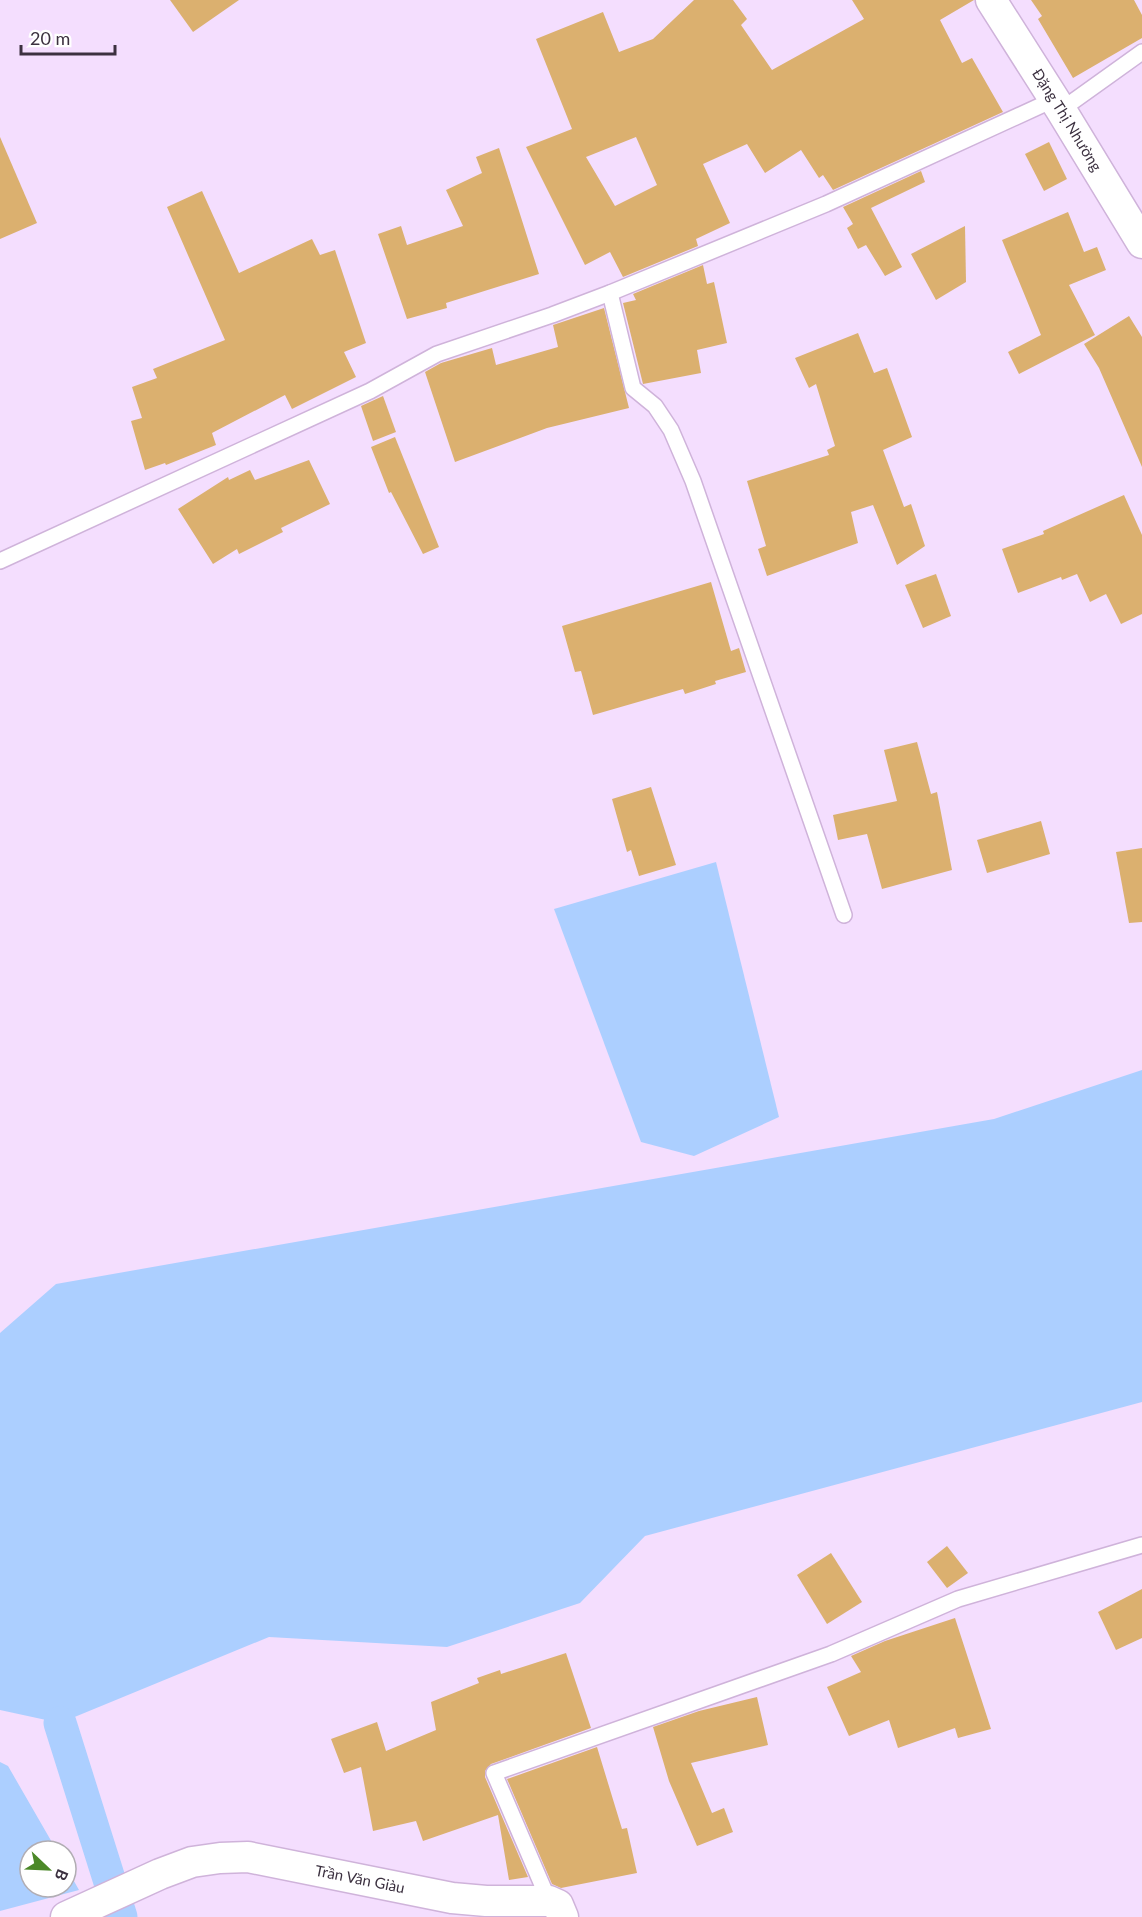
<svg xmlns="http://www.w3.org/2000/svg" width="1142" height="1917" font-family="Lato,sans-serif">
<style>
.water{fill:#accfff}
.lines{fill:none;stroke-linecap:round;stroke-linejoin:round}
.canal{stroke:#accfff;stroke-width:33}
.building{fill:#dbb06f;fill-rule:evenodd}
.lane-casing{stroke:#cfb3da;stroke-width:18}
.street-casing{stroke:#cfb3da;stroke-width:33}
.lane{stroke:#fff;stroke-width:15}
.street{stroke:#fff;stroke-width:30}
.labels{text-anchor:middle;stroke-width:4.5;stroke-linejoin:round;paint-order:stroke}
.street-label{font-size:15px;fill:#3c3140;stroke:#fff}
</style>
<rect width="100%" height="100%" fill="#f4defe"/>
<g class="water">
<path d="M716 862 779 1117 694 1156 641 1142 554 909Z"/>
<path d="M1142 1070V1402L645 1536 580 1603 447 1647 269 1637 60 1723 0 1710V1333L56 1284 994 1119Z"/>
<path d="M0 1762 8 1766 57 1851H30V1887H66V1867L79 1890 0 1911Z"/>
</g>
<g class="lines">
<path class="canal" d="M60 1723 121 1917"/>
</g>
<g class="building">
<path d="M170 0H239L193 32Z"/>
<path d="M694 0H733L747 19 741 25 772 70 864 19 852 0H974L940 20 962 63 972 58 1003 112 833 190 823 175 819 178 801 150 765 173 747 144 703 164 730 223 696 239 698 246 623 277 610 252 585 265 526 147 572 129 536 39 603 12 619 52 653 39ZM636 137 657 185 615 206 586 157Z"/>
<path d="M1031 0H1134L1142 15V38L1073 78 1038 19 1042 16Z"/>
<path d="M0 137 37 223 0 239Z"/>
<path d="M1049 142 1067 179 1044 191 1025 154Z"/>
<path d="M499 148 539 274 446 303 447 308 407 319 378 234 401 226 407 245 463 226 446 190 482 173 476 157Z"/>
<path d="M921 171 925 182 871 208 902 267 885 276 866 245 858 249 847 228 853 224 843 207Z"/>
<path d="M202 191 239 273 312 239 320 255 335 250 366 343 344 352 356 377 292 409 285 395 212 433 216 445 166 465 165 463 145 470 131 421 142 418 132 387 157 378 153 369 225 340 167 207Z"/>
<path d="M1068 212 1084 252 1097 247 1106 270 1069 285 1095 335 1019 374 1008 352 1041 335 1002 240Z"/>
<path d="M965 226 966 282 936 300 911 254Z"/>
<path d="M703 265 707 284 714 282 727 343 697 350 701 373 643 384 623 303 636 300 633 294Z"/>
<path d="M604 308 629 408 547 428 455 462 425 372 441 363 492 348 496 365 558 347 553 325Z"/>
<path d="M1129 316 1142 337V467L1099 368 1084 344Z"/>
<path d="M858 333 874 373 887 368 912 437 883 450 904 507 911 504 925 546 897 565 873 505 851 512 858 543 767 576 758 549 766 546 747 481 829 455 827 450 835 446 816 384 809 388 795 358Z"/>
<path d="M383 396 396 432 373 441 361 406Z"/>
<path d="M395 437 439 547 423 554 391 492 389 493 371 447Z"/>
<path d="M309 460 330 504 281 528 283 532 239 554 237 549 213 564 178 509 228 477 229 480 250 470 255 480Z"/>
<path d="M1124 495 1142 535V614L1121 624 1106 594 1090 602 1077 574 1062 580 1061 577 1018 593 1002 549 1044 534 1043 531Z"/>
<path d="M936 574 951 616 923 628 905 585Z"/>
<path d="M711 582 731 651 739 648 746 672 715 681 716 684 685 694 683 689 593 715 581 671 575 672 562 626Z"/>
<path d="M917 742 931 794 937 792 952 870 882 889 867 834 838 840 833 815 897 801 884 750Z"/>
<path d="M651 787 676 865 639 876 631 850 627 852 612 799Z"/>
<path d="M1041 821 1050 854 987 873 977 840Z"/>
<path d="M1142 848V922L1129 923 1116 852Z"/>
<path d="M947 1546 968 1573 947 1588 927 1562Z"/>
<path d="M831 1553 862 1602 827 1624 797 1575Z"/>
<path d="M1142 1589V1638L1116 1650 1098 1612Z"/>
<path d="M955 1618 991 1729 958 1738 955 1728 898 1748 889 1720 849 1736 827 1687 861 1672 851 1656 885 1641Z"/>
<path d="M566 1653 591 1728 491 1764 485 1771V1777L528 1877 509 1880 498 1815 423 1841 416 1821 373 1831 361 1767 344 1773 331 1739 377 1722 386 1751 436 1730 431 1702 479 1683 477 1678 500 1670 501 1674Z"/>
<path d="M757 1697 768 1745 691 1763 712 1813 724 1808 733 1832 697 1846 669 1781 653 1727 699 1711Z"/>
<path d="M597 1747 622 1829 627 1828 637 1873 561 1888 552 1884 507 1779Z"/>
</g>
<g class="lines">
<defs>
<g id="lane">
<path d="M1061 110 1142 52"/>
<path d="M610 293 633 388 655 406 671 430 693 481 844 915"/>
<path d="M0 561 370 391 437 354 552 315 610 293 826 204 1055 99"/>
<path d="M549 1901 494 1773 831 1654 958 1599 1142 1545"/>
</g>
<g id="street">
<path id="s1" d="M991 0 1061 110 1142 243"/>
<path id="s2" d="M66 1917 160 1874 192 1862 220 1858 248 1857 452 1898 486 1901H549L558 1905 563 1917"/>
</g>
</defs>
<use href="#lane" class="lane-casing"/>
<use href="#street" class="street-casing"/>
<use href="#lane" class="lane"/>
<use href="#street" class="street"/>
</g>
<g class="labels">
<g class="street-label">
<text dy="5" stroke="none"><textPath href="#s1" startOffset="142">Đặng Thị Nhường</textPath></text>
<text dy="5" stroke="none"><textPath href="#s2" startOffset="308">Trần Văn Giàu</textPath></text>
</g>
</g>
<g transform="translate(48 1869) rotate(113)"><circle r="28" fill="#ffffff" stroke="#b1adb3" stroke-width="1.5"/>
<path d="M0-4.5L10 22L0 15L-10 22Z" fill="#4b8828"/>
<text y="-9" font-size="16" font-weight="bold" text-anchor="middle" fill="#3c3140">B</text>
</g>
<path d="M21 45v9h94v-9" fill="none" stroke="#3c3140" stroke-width="3"/>
<text x="30" y="45" font-size="18" fill="#3c3140" stroke="#ffffff" stroke-width="4.5" paint-order="stroke">20 m</text>
</svg>
